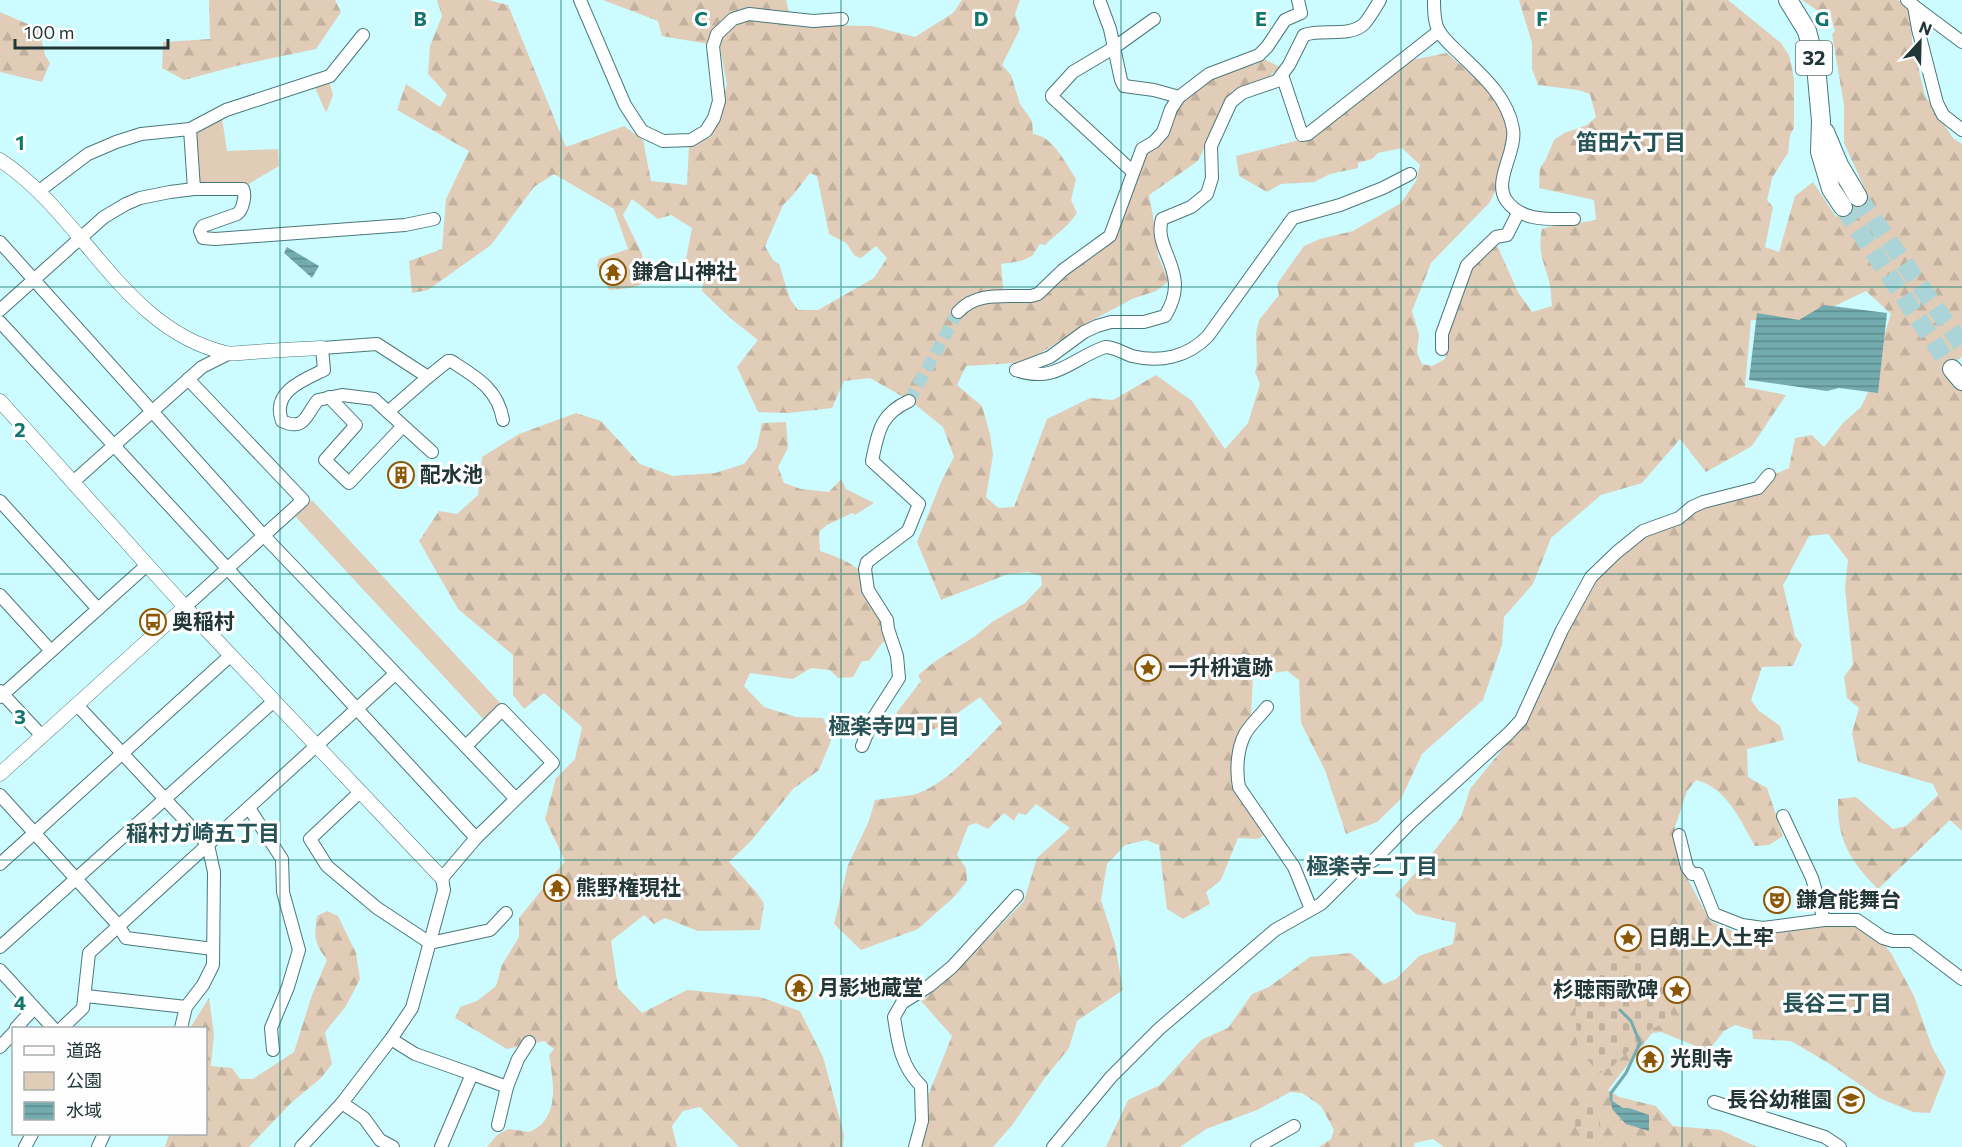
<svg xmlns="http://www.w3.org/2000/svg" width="1962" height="1147" font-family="Commissioner,'Noto Sans JP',sans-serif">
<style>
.green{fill:#e1cdb7}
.forest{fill:url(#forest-firs);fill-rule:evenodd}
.cemetery{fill:url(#cemetery-stones)}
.water{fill:url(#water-rules)}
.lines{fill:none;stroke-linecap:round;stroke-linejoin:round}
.stream{stroke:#73abaf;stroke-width:3}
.minor-tunnel{stroke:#aad4d7;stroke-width:12;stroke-dasharray:12 6;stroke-linecap:butt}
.primary-tunnel{stroke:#aad4d7;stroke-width:18;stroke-dasharray:18 9;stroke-linecap:butt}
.minor-casing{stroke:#4b777a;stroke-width:14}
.tertiary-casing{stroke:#4b777a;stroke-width:15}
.primary-casing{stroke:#4b777a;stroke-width:20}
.minor{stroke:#fff;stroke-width:12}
.tertiary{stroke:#fff;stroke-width:14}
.primary{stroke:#fff;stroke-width:18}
.grid{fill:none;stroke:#0f766e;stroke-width:1.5;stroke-opacity:0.55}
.labels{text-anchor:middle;stroke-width:6;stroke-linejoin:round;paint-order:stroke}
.shield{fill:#fefefe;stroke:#657273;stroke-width:1.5}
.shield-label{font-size:20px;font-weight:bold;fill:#233637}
.poi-label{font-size:21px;font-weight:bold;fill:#233637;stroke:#fefefe;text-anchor:start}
.neighbourhood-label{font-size:22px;font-weight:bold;fill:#275356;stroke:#fefefe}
.grid-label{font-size:20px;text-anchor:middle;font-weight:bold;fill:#0f766e;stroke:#fefefe;stroke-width:6;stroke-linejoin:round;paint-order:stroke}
</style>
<defs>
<pattern id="forest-firs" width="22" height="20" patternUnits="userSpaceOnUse" patternTransform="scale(1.5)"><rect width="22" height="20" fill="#e1cdb7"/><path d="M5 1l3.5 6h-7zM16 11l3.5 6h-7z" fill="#c1b19e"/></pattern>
<pattern id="cemetery-stones" width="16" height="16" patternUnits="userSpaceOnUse" patternTransform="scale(1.5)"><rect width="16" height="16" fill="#e1cdb7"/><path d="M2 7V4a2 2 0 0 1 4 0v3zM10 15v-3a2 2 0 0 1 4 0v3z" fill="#c1b19e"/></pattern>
<pattern id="water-rules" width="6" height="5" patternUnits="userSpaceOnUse" patternTransform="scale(1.5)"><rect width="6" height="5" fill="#73abaf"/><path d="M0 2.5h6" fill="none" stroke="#5e8c8f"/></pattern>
</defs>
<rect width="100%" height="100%" fill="#ccfcff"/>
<g class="green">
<path d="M325 82 330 84 333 95 326 113 314 85Z"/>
<path d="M222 118 227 151 278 149 279 166 247 185 200 187 196 132Z"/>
<path d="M312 500 502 705 485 721 295 516Z"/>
</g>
<g class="forest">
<path d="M209 0H335L341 12 316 49 240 65 184 80 162 68 163 42 210 39Z"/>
<path d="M437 0H488L508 5 566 147 624 126 643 140 651 181 687 185 689 145 711 137 727 85 720 46 662 36 658 21 603 0H786L792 25 872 26 915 37 953 13 962 0H1020L1015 14 1020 29 1002 65 1011 75 1020 104 1032 121 1033 134C1053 136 1066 164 1076 179L1071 200 1077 213C1069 226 1056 234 1045 245L1040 244 1032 256 1021 261 1001 264 1004 299 1032 301 1065 273 1100 250 1143 156 1184 96 1217 73 1242 64 1254 65 1264 59 1280 67 1262 83 1233 91 1222 111 1198 161 1149 195 1153 216 1158 256 1169 281 1156 291 1132 299 1091 321 1036 356 1016 363 966 366 957 385 982 406 990 434 993 455 986 497 998 508 1014 507 1047 419 1090 398 1113 400 1156 375 1192 401 1225 449 1248 423 1260 384 1255 372 1257 364 1256 334 1259 320 1279 295 1277 284 1304 246 1320 239 1353 231 1401 203 1416 181 1420 165 1402 148 1378 153 1372 159 1358 163V168L1330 174 1314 182 1281 184 1267 192 1239 176 1236 156 1311 137 1411 60 1447 53 1495 96 1510 131 1508 165 1490 202 1431 263 1412 311 1419 334 1417 353 1422 364 1432 366 1445 359 1451 325 1463 279 1496 243 1518 292 1532 312 1552 306C1551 297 1551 286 1548 277 1542 258 1538 249 1542 229 1559 223 1578 224 1596 220L1594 200 1539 188 1540 168 1546 159 1554 140 1564 133 1587 125 1596 117 1590 94 1578 90 1538 85 1532 69V43L1519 0H1728L1781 43 1789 55 1794 78V128L1790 135 1788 153 1772 178 1767 200 1773 207 1765 247 1779 252 1795 196 1813 182 1836 217 1868 196 1844 143V105L1832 34 1835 31 1829 9 1818 11 1802 0H1898L1911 9 1912 41 1925 96 1953 138 1962 144V357L1946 369 1962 389V831L1950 820 1878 889C1850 860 1837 841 1838 799L1856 797 1893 829 1906 826 1938 795 1933 784 1858 762 1852 733 1859 708 1847 698 1844 677 1853 664 1845 589 1848 560 1828 534 1809 536 1783 585 1795 636 1802 645 1793 666 1762 667 1751 700 1758 710 1780 726 1784 740 1747 749 1748 777 1767 788 1783 836 1769 845 1755 846C1740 820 1727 788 1696 780L1687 791 1675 827V840L1683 870 1710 921 1749 938 1817 925 1854 924 1878 937 1891 953 1914 996 1932 1047 1946 1072 1930 1113 1913 1112 1879 1098 1830 1064 1791 1041 1753 1039 1752 1030 1735 1025 1724 1031 1708 1051 1661 1032 1652 1033 1608 1090 1619 1097 1656 1106 1673 1126 1721 1130 1757 1147H1444L1433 1139 1415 1143 1414 1147H1319L1331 1139 1334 1130 1321 1106 1302 1093 1290 1092 1257 1110 1206 1129 1180 1147H1106L1128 1100 1160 1085 1201 1040 1228 1028 1252 994 1269 987 1310 957 1351 953 1384 984 1396 979 1419 956 1453 944 1456 923 1416 914 1395 895 1423 865 1461 817 1470 789 1513 736 1596 578 1642 525 1684 513 1789 468 1795 438 1812 435 1824 447 1843 423 1861 407 1872 384 1875 364 1891 314 1866 291 1801 322 1751 320 1745 387 1786 395 1752 446 1706 472 1680 439 1642 483 1601 495 1551 538 1533 584 1504 617 1502 645 1483 700 1422 754 1401 799 1377 822 1346 834 1325 770 1301 723 1299 680 1287 671 1253 676 1250 736 1236 756 1234 787 1265 835 1257 839 1238 838 1221 880 1206 892 1210 904 1183 919 1167 909 1159 845 1146 840 1125 845 1107 864 1101 900 1115 944 1123 990 1077 1021 1069 1048 1044 1079 1013 1124 993 1147H921L927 1098 952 1036 921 1001 952 975 1024 901 1037 858 1070 828 1036 804 1026 815 1018 813 1014 821 1004 813 988 829 976 823 968 826 957 855 966 868 967 881 954 897 918 929 861 950 834 924 848 865 869 821 875 800C887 798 900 797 912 795 945 787 979 746 1002 723L980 697 937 728 912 737 895 728 897 712 921 681 918 675 937 660 974 637 992 622 1025 603 1042 585 1041 576 1029 572 1008 574 941 600 917 542 941 482 954 457 943 427 912 402 870 378 844 381 832 408 789 413 758 412 737 367 758 340 730 318 702 291 704 276 685 264 692 228 671 215 658 219 632 199 623 215 642 254 646 283 630 288 609 290 597 266 599 259 628 249 614 209 554 174 534 187 491 245 428 290 412 293 409 261 442 249 446 199 469 151 397 110 406 84 440 107 447 95 428 74 430 46 442 16ZM810 173 817 176 829 234 846 243 855 256 861 258 876 246 887 258 874 278 818 310H798L790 299 779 264 773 260 765 246 783 205 793 195Z"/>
<path d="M0 12 39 29 45 55 50 63 42 82 0 72Z"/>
<path d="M576 413 601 421 640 464 673 476 715 473 744 464 757 447 762 423 786 422 788 448 778 467 784 483 801 489 829 492 841 479 846 489 874 503 855 515 852 513 827 525 819 532 820 551C835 556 851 562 863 573 871 581 885 627 889 640L882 643 869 661H862L853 677 838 678 830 670 811 668 793 679 750 673 744 686 764 707 796 717 823 718 832 738 819 770 793 789 751 841 729 862 757 893 764 904 760 930 698 931 665 918 654 924 644 915 611 941 618 988 642 1013 687 990 760 997 800 1011 823 1057 844 1135 843 1147H739L700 1107 683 1111 672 1126 677 1147H487L497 1135 508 1129 530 1132C535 1129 542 1125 545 1120 558 1102 552 1075 549 1055L554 1049 544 1041 507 1049 455 1018 460 1007 477 1001 496 986 502 965 519 937V918L565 861 545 819 556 778 575 759 582 727 544 693 524 709 513 695V655L458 609 419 541 439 511 457 514 478 495 482 457 519 434Z"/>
<path d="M327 911 338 916 356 953 360 979 346 1006 325 1032 332 1064 321 1078 291 1103 249 1147H165L169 1134H206V1028H190L209 998 214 1034 211 1066 232 1068 240 1079H253L294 1052 312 995 327 960C314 943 314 937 317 916Z"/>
</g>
<g class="cemetery">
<path d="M1612 955 1635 957 1667 987 1672 1020 1651 1029 1614 1065 1598 1074 1577 1044 1575 997Z"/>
<path d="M1588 1097 1595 1102 1604 1142 1594 1147H1586L1573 1121 1580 1102Z"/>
</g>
<g class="water">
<path d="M287 247 319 266 312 278 284 253Z"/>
<path d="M1824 305 1887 313 1878 393 1839 388 1827 391 1749 380 1757 313 1799 320Z"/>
<path d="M1611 1100 1623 1108H1629L1649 1115V1131L1626 1124 1612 1109Z"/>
</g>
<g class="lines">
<path class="stream" d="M1611 1100V1093L1626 1073 1640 1043 1631 1021 1620 1010"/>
<path class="minor-tunnel" d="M909 401 958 312"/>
<g class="primary-tunnel">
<path d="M1858 197 1962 345"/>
<path d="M1843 207 1952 369"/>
</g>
<defs>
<g id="minor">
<path d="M580 0 625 105 642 131 663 141 691 140 706 131 714 118 719 101 713 46 717 34 733 19 749 14 813 21 842 19"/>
<path d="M1434 0C1434 10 1434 23 1439 31 1444 40 1454 48 1461 55 1482 75 1508 98 1513 129 1517 151 1493 181 1506 200 1521 222 1550 219 1574 219"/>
<path d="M1907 0 1914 6 1918 29 1937 103 1943 115 1962 130"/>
<path d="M1100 2 1110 29 1121 80 1124 86 1154 90 1179 97"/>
<path d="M1914 6 1962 42"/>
<path d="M1282 75 1302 135 1308 134 1439 31"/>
<path d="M190 129 194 189"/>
<path d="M1133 172 1052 97V95L1073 72 1115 47 1154 19"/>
<path d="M39 191 88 154 116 142 141 134 190 129 226 110 330 76 363 35"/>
<path d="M0 242 264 536 515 798"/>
<path d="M0 310 104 217 126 204 140 198 170 192 194 189H243C246 195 243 210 237 214L203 226 200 231 203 238 215 239 405 225 434 219"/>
<path d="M958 312C977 291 1006 297 1031 296L1038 294 1063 270 1110 236 1142 149 1154 142 1163 132 1171 109 1179 97 1209 74 1259 55 1267 47 1285 20 1301 13 1298 0"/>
<path d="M0 322 476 838"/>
<path d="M1442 349V334L1467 265 1496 237 1507 235 1518 213"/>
<path d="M1016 370 1050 357 1084 332 1097 326 1111 322H1144L1165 316C1193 272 1152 251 1162 219L1191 207 1207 194 1212 178 1211 146 1231 102 1242 93 1277 81 1289 65 1304 35C1322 28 1349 38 1364 24 1370 17 1375 8 1380 0"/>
<path d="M1016 370C1056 384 1071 359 1105 347 1115 347 1123 353 1132 356 1160 363 1188 357 1208 336L1293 218 1340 205 1383 188 1410 174"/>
<path d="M428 377 388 412 432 452"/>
<path d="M329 397 356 425 325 460 349 483 403 426"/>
<path d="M388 412 374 399 342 395 318 400C306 414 305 432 282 421 271 392 303 380 324 370L322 348 377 344 428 377 448 361H451C476 377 498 389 503 420"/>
<path d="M73 482 202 367 228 354"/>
<path d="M0 501 98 609"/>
<path d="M0 595 51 651"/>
<path d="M185 607 303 500 188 379"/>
<path d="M0 691 42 736"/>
<path d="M0 697 147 565"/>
<path d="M77 705 208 845 214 872 213 965 203 985 186 1007 181 1028"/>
<path d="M1267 707C1260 716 1250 725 1245 734 1237 749 1236 770 1239 787L1294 867 1311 909"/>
<path d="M862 746 874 717 899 678 897 656 888 629 887 620 868 590 865 569 867 562 908 531 919 504 872 461C878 432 880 414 909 401"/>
<path d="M360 792 310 839 327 866 377 908 430 943 490 930 506 913"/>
<path d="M0 795 118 925 126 938 213 949"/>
<path d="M249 808 282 859 283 892 299 950 288 987 271 1028 273 1050"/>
<path d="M1783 816 1812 878 1824 920"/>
<path d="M1679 835 1687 867 1692 874H1698L1714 914 1742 925 1763 928 1824 920H1857L1883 938 1893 941H1912L1962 979"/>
<path d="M0 864 231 655"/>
<path d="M0 947 274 701"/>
<path d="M0 970 53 1028"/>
<path d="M86 996 186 1007"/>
<path d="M16 1028 34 1008"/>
<path d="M62 1028 83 1008 89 953 395 674"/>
<path d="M391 1039 415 1054 472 1074 441 1147"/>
<path d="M0 1047 14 1032"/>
<path d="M472 1074 507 1087"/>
<path d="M1714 1102 1825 1137 1840 1147"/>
<path d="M342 1103 364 1118 380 1140 393 1147"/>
<path d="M498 1125 507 1087 518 1059 529 1042"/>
<path d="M25 1147 32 1134"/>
<path d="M98 1147 104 1134"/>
<path d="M301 1147 342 1103 391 1039 412 1008 444 890 442 878 476 838 553 763 502 710 466 746"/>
<path d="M915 1147 922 1121 921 1086C901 1066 898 1044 894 1017L902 1003 929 986 952 967 1017 896"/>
<path d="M1053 1147 1111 1077 1159 1029 1275 930 1321 904 1353 872 1374 860 1410 823 1509 733 1521 720 1562 630 1591 577 1617 552 1643 531 1679 518 1692 507 1703 502 1758 488 1769 475"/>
<path d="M1257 1147 1294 1126"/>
</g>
<g id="tertiary">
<path d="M0 160C83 214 123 329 226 353 234 355 245 352 253 352 276 350 299 349 322 348"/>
<path d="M0 401 185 607 442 878"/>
<path d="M0 774 185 607"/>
</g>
<g id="primary">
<path d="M1788 0 1807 31 1816 66 1821 121 1820 152 1831 189 1843 207"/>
<path d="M1825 132 1839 165 1858 197"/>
<path d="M1952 369 1962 381"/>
</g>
</defs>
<use href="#minor" class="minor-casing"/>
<use href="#tertiary" class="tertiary-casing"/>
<use href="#primary" class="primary-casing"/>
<use href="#minor" class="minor"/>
<use href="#tertiary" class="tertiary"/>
<use href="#primary" class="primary"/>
</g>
<path class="grid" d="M280 0V1147M561 0V1147M841 0V1147M1121 0V1147M1401 0V1147M1682 0V1147M0 287H1962M0 574H1962M0 860H1962"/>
<defs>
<symbol id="temple-ring" viewBox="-11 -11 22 22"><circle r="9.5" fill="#fefefe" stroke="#8c5805" stroke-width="1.5"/><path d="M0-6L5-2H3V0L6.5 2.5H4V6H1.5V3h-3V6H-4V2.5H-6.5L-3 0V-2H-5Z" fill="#8c5805"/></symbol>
<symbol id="building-ring" viewBox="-11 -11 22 22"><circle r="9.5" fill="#fefefe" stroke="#8c5805" stroke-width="1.5"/><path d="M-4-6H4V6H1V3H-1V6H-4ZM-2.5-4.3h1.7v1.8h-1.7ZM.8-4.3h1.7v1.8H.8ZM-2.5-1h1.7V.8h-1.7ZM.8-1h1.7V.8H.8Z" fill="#8c5805"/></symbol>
<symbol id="bus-ring" viewBox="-11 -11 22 22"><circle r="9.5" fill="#fefefe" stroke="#8c5805" stroke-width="1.5"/><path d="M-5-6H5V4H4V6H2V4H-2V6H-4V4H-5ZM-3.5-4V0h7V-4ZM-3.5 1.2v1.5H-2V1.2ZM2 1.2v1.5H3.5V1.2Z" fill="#8c5805"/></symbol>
<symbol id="sight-ring" viewBox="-11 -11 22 22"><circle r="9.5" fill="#fefefe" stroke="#8c5805" stroke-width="1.5"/><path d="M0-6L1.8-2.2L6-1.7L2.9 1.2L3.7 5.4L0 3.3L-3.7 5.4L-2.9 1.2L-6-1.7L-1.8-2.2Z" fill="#8c5805"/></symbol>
<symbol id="theatre-ring" viewBox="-11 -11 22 22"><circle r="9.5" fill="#fefefe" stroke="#8c5805" stroke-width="1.5"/><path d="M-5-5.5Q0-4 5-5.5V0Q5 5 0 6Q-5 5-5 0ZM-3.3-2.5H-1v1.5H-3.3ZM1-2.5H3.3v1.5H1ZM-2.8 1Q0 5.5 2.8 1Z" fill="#8c5805"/></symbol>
<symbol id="school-ring" viewBox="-11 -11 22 22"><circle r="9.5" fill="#fefefe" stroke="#8c5805" stroke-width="1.5"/><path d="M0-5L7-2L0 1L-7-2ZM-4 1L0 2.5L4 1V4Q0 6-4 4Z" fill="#8c5805"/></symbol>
</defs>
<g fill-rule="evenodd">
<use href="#temple-ring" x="598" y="257" width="30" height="30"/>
<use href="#building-ring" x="386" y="460" width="30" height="30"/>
<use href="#bus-ring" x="138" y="607" width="30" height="30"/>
<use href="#sight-ring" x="1133" y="653" width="30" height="30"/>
<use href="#temple-ring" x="542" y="873" width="30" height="30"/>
<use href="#theatre-ring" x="1762" y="885" width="30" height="30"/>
<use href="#sight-ring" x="1613" y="923" width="30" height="30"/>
<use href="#temple-ring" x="784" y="973" width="30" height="30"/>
<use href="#sight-ring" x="1662" y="975" width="30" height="30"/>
<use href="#temple-ring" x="1635" y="1044" width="30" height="30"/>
<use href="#school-ring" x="1836" y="1085" width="30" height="30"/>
</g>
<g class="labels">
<rect class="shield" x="1796" y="41" width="36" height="34" rx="4.5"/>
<g class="shield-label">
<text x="1814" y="65">32</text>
</g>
<g class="poi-label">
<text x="632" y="279">鎌倉山神社</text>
<text x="420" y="482">配水池</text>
<text x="172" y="629">奥稲村</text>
<text x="1168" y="675">一升枡遺跡</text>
<text x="576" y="895">熊野権現社</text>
<text x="1796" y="907">鎌倉能舞台</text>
<text x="1648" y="945">日朗上人土牢</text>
<text x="818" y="995">月影地蔵堂</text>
<text x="1658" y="997" text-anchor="end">杉聴雨歌碑</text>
<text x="1670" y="1066">光則寺</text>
<text x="1832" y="1107" text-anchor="end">長谷幼稚園</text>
</g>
<g class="neighbourhood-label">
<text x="1631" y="150">笛田六丁目</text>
<text x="894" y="734">極楽寺四丁目</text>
<text x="203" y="841">稲村ガ崎五丁目</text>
<text x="1372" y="874">極楽寺二丁目</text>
<text x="1837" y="1011">長谷三丁目</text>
</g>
</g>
<g class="grid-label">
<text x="420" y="26">B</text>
<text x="701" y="26">C</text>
<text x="981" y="26">D</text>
<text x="1261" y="26">E</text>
<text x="1542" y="26">F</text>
<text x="1822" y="26">G</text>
<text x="20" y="150">1</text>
<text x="20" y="437">2</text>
<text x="20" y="724">3</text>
<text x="20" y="1010">4</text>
</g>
<rect x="12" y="1027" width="195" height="108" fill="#fefefe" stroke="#a6aeae" stroke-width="1.5"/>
<rect x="24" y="1046" width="30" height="9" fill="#ffffff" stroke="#a6aeae" stroke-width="1.5"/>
<text x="66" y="1057" font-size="18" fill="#233637">道路</text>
<rect x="24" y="1072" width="30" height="18" fill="#e1cdb7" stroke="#a6aeae" stroke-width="1.5"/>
<text x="66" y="1087" font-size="18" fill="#233637">公園</text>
<rect x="24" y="1102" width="30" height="18" fill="url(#water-rules)" stroke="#a6aeae" stroke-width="1.5"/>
<text x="66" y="1117" font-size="18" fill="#233637">水域</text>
<g transform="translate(1920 42) rotate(22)" stroke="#fefefe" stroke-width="4.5" paint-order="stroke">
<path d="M0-4.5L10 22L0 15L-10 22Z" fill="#233637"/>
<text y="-9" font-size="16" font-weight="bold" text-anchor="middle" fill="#233637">N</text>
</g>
<path d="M15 39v9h153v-9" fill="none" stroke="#233637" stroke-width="3"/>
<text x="24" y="39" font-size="18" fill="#233637" stroke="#fefefe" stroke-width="4.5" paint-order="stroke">100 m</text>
</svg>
